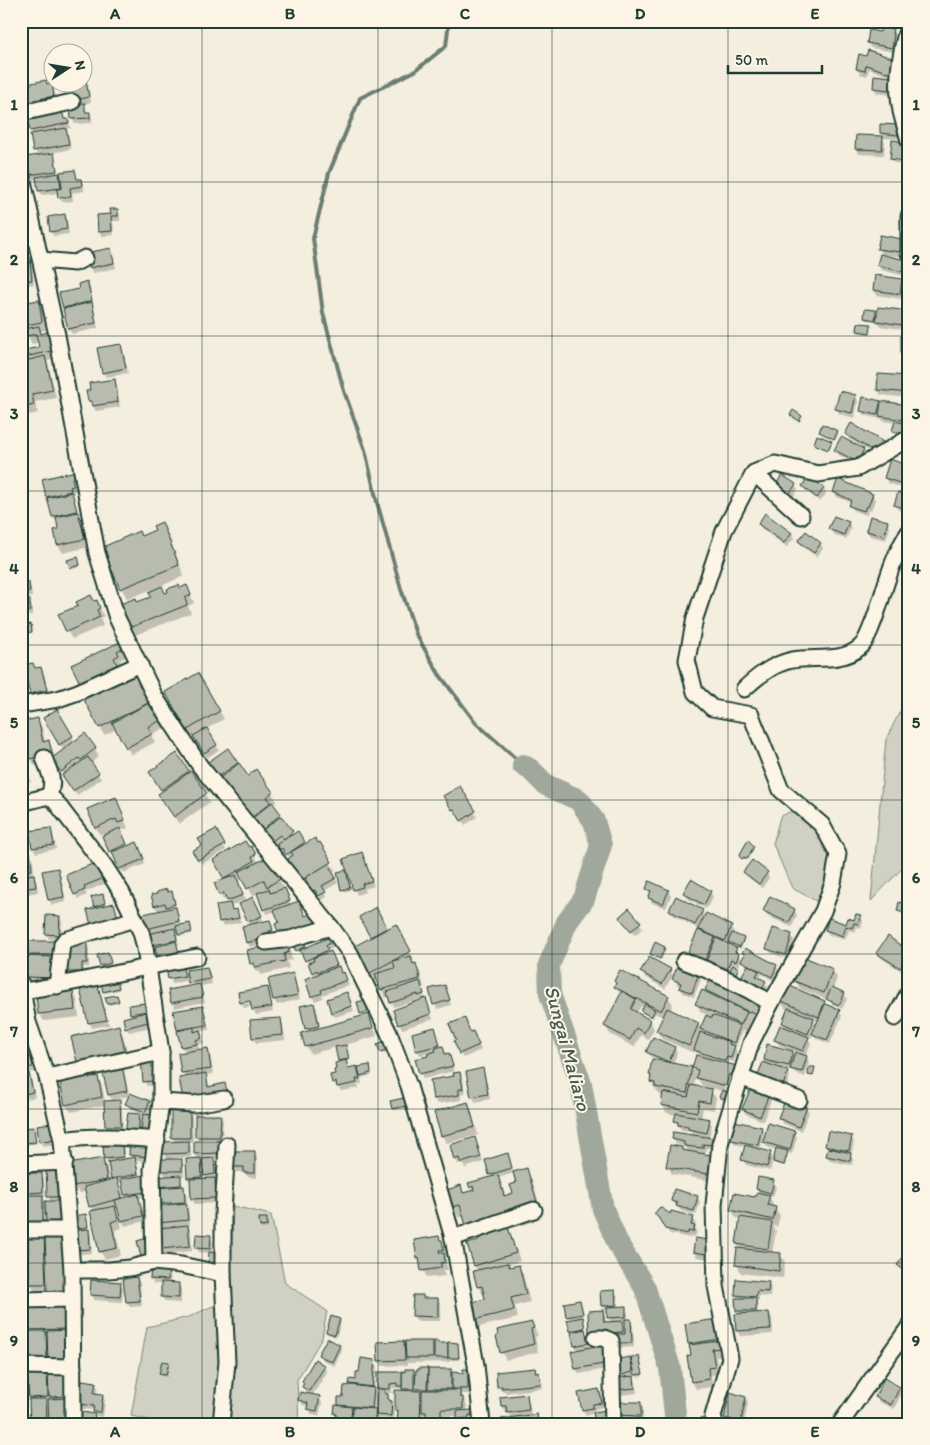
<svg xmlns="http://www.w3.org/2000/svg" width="930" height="1445" font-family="Itim,sans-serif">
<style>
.green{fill:#d0d1c2;stroke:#78877b}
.shadow{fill:#0003;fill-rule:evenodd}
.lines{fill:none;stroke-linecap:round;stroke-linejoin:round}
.stream{stroke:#6c7d72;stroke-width:4}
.river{stroke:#a0a89b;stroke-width:22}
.building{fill:#b8bcae;stroke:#1f3d34}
.minor-casing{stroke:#1f3d34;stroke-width:19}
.minor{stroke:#fcf5e5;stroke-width:15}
.grid{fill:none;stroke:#1f3d34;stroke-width:1;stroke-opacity:0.55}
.labels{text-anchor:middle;stroke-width:4;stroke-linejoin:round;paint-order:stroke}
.water-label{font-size:20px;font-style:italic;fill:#465d53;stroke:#fcf5e5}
.neatline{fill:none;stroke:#1f3d34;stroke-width:2}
.grid-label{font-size:16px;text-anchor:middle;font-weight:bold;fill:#1f3d34}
</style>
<rect width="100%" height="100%" fill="#f3eede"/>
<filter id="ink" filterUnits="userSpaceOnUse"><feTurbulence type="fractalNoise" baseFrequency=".02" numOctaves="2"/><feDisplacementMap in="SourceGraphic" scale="10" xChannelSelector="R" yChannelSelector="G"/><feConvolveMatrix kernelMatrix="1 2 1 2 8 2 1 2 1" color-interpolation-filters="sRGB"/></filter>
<g filter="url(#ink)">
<g class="green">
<path d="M909 694V861L871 901 886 739Z"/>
<path d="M793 810 820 829 832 848 829 877 816 901 792 888 773 844 780 817Z"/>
<path d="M233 1206 271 1215 285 1283 327 1311 322 1338 297 1380 299 1424H168L131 1416 147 1327 189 1317 230 1298Z"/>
</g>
<g class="shadow">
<path d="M892 30 897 40 894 52 871 48 868 43 881 34Z"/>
<path d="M860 56 897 61 895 78 869 69 867 76 860 74 857 69Z"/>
<path d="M84 77 87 82 91 102 84 104 87 113H89L92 118V123L75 124 72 119 71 106Z"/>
<path d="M890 78 893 83 891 95 877 93 874 88Z"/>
<path d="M46 82 48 85H51L54 90 56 101 30 104Z"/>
<path d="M61 108 65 120H67L70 125 71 128 66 129 68 134 71 149 52 153 56 160 58 175 75 171 78 181 81 180 84 185V191L72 193 73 201 62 202 59 193 42 195 39 190 37 179H32L29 175 38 157 35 150 34 135 31 130Z"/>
<path d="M881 125 901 131V139L882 138 885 142 884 155 859 154 857 149V136L883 137 881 133Z"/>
<path d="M893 142 909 148 907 165 894 163 891 158Z"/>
<path d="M117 210 120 215V221H113L114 235 102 236 99 231 98 216 112 215Z"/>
<path d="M65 216 67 221 69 234 54 236 51 232Z"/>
<path d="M21 222 23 225 24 239H22L25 244 26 259H21Z"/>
<path d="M901 240 904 245 902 257 882 254 879 249Z"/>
<path d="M111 249 116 268 93 273 90 268Z"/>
<path d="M29 261 32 266 34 284 21 286V262Z"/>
<path d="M904 262 907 266 904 276 881 270 878 265Z"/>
<path d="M901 280 904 285 902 299 877 295 874 290Z"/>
<path d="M87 283 90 288 98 328 72 334 69 329 61 294 80 290Z"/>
<path d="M38 302 42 309 46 330 40 331 58 358 47 361 49 366 56 398 35 402 38 413 21 417V348L23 352 41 348 39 342 32 344 26 333 27 342 21 343V304Z"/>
<path d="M876 312 878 315 909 313V330L880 326 877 321 867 320 866 318Z"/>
<path d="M870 325V334L860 333 858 331Z"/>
<path d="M909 337V357H905L902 352Z"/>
<path d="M121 345 123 350 128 373 106 377 103 372Z"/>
<path d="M909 378V398L881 395 878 390Z"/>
<path d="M114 380 117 385 120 407 96 411 89 401Z"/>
<path d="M856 396 858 401 855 418 839 414 837 409Z"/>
<path d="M864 399 881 403 909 406V433L896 430V433L909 436V439L897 436 894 431 896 423 883 421 881 418 880 419 864 415 861 410Z"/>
<path d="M851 424 881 458 849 439 846 434Z"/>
<path d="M821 432H837L838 434 836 440Z"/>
<path d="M831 442 832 444 829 451 815 443Z"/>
<path d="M836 450H864L866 455 860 466 839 455Z"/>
<path d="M909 467V490L888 483 885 478Z"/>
<path d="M75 473 79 482 74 483 76 491 72 492 78 514 82 521 88 547 63 553 58 545 60 530 58 521H56L53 517 47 497Z"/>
<path d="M810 478 824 489 826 494 820 502 806 491 803 486Z"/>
<path d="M795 485 798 490 791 500 778 493Z"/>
<path d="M834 492 872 495 875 500 871 511 868 510 867 515 854 511 851 506 852 503 837 497Z"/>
<path d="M909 496V513L898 510 895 505Z"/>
<path d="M887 522 890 527 886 540 870 536 867 531Z"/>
<path d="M848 523 851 528 846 539 833 534 830 529Z"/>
<path d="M161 524 168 534 184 576 161 586 165 594 180 589 190 594 194 603 188 606 191 613 135 635 131 627 137 604 153 597 150 590 127 599 118 581 113 582 107 572 110 563 141 537 157 531Z"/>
<path d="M759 524 791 533 794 538 787 547 762 529Z"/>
<path d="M800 541 820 544 823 548 817 557 802 546Z"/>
<path d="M78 560 80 567 72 569 71 567Z"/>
<path d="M21 572 25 577V583H28L31 588 32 597 21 598Z"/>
<path d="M21 601H29L32 606V615L21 616Z"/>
<path d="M96 601 104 616 100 618 103 626 72 639 67 631 79 607Z"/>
<path d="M119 643 126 657 120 660 122 664 117 666 137 679 164 728 151 735 155 742 131 755 117 729 104 735 84 696Z"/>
<path d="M21 648 24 652V657H21Z"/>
<path d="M41 668 44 673 49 695 34 698 31 693Z"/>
<path d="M198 674 224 719 206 729 219 750 207 758 194 736 192 737 167 693Z"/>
<path d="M57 711 75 742 95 749 99 756 91 763 101 779 77 795 54 762 35 766 30 758 38 720 42 727 45 742H49L53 750 55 758 64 751 44 719Z"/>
<path d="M21 739 24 743 31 782 21 784Z"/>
<path d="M227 750 248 777 256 771 277 801 272 805 294 835 297 832 305 845 319 843 335 870 332 872 338 883 324 891 327 897 322 900 318 894 316 895 310 885 306 888 286 852 284 854 278 843 275 845 258 824 256 825 213 767Z"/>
<path d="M176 755 189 774 191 773 210 802 179 824 164 802 163 792 155 780Z"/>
<path d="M460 787 477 817 465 825 458 813 456 814 445 797Z"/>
<path d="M115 798 128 828 123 830 121 827 119 828 128 847 139 848 145 864 123 873 103 834 100 835 96 828 88 810Z"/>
<path d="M25 810 30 826 21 828V811Z"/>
<path d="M50 829 53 834 56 849 36 853 33 848 30 832Z"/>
<path d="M215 831 226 850 202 864 194 851 204 846Z"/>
<path d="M250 847 259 863 271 864 287 894 291 905 298 902 305 917 286 943 290 950 292 960 287 961 289 968 261 975 259 971H256L252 963 285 942 276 911 267 914 258 893 253 896 243 878 238 881 246 902 255 904 264 922 270 921 274 935 273 942 250 947 247 942 251 925 241 905 246 902 245 900 231 906 233 911 236 910 241 922 223 926 220 921 217 906 230 904 227 898 223 900 216 884 226 880 215 860Z"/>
<path d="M753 847 754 849 748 860 746 858 744 860 741 858Z"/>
<path d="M21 851 30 854 33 858 34 875H33L36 880 38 892 21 895V878L25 877 21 873Z"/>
<path d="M362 854 374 886 364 889 365 892 357 895 344 860Z"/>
<path d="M100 868 106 883 85 892 87 895 78 899 75 894Z"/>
<path d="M57 869 60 874 66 902 52 905 49 900 43 872Z"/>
<path d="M745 872 767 873 769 878 762 888 748 877Z"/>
<path d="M339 873 347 874 350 890 344 892Z"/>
<path d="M691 881 710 892 713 897 706 909 687 898 685 893Z"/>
<path d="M647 888 668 891 671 896 666 908 652 903 650 898 651 894Z"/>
<path d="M171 893 174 898 181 926H190L192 934 180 936 177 927 173 928 177 935 179 945H177L182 962 157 950H153L150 945 151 935 147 928 159 912 155 906 168 894Z"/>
<path d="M103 897 106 906 114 904 120 923 96 909 95 906Z"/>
<path d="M376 909 387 930 395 926 414 959 412 960 420 972 424 987H422L425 999 433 1019 402 1029 394 1010 423 1001 421 999 394 1007 390 996 386 998 381 990 378 979 373 982 355 948 372 938 361 917Z"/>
<path d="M629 910 643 928 635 935 620 917Z"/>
<path d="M670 910 702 911 705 917 731 927 734 932 732 934 743 939 744 941 741 949 734 945 741 960 739 966 734 964 732 966 739 971 734 978 704 971 702 933 699 927 698 929 673 915Z"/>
<path d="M794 910 797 915 792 927 767 916 765 911Z"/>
<path d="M860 916 863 921 861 928 857 927 855 932 849 930 845 940 829 935 826 930 847 925 855 922Z"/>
<path d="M59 917 62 922 61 940 49 939 46 934Z"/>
<path d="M791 935 794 940 788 959 771 953 768 948Z"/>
<path d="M329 938 334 947 327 950 333 957 342 974 344 973 349 985 322 995 323 998 315 1001 312 996 315 976 302 951 299 953 294 945 302 940 307 949Z"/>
<path d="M888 938 903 949 906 954 905 956 909 960V965L903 972 881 958 878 953Z"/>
<path d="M29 942H57L59 983 30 981 27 976Z"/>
<path d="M86 944 89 949V967H84V976H71L68 971Z"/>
<path d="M664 948 666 950 661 960 651 954Z"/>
<path d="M743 953 776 966 779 971 774 981 762 974 759 979 765 983H763L760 994 766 984 768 987 765 992 761 1021 752 1018 746 1032 742 1031 736 1047 734 1046 737 1052 734 1062 729 1061 728 1065 736 1067 730 1091 724 1080 721 1081 729 1095V1102L721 1097 723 1091 702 1086 696 1075 694 1087 711 1091 716 1098 714 1110 703 1108 701 1119 709 1120 712 1125 709 1139H712L715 1144 714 1149 706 1148 705 1155 710 1156 714 1164 712 1181 672 1174 668 1166 681 1148 683 1152H689L685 1146 676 1144 673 1139 694 1136 691 1131 682 1130 678 1126 676 1121 677 1115 667 1113 662 1105 664 1096 660 1095 656 1090 651 1082 652 1078 650 1075 659 1061 651 1057 648 1052 653 1039 675 1048 677 1053 673 1065 691 1068 693 1071 697 1056 699 1057 695 1049 694 1053 662 1039 657 1031 664 1018 655 1013 653 1018 643 1013 642 1011 644 1007 641 1006 636 1014 650 1021 654 1029 648 1040 641 1035 634 1047 610 1034 605 1026 620 995 616 987 617 985 615 981 668 997 673 1004 670 1011 698 1024 702 1030 708 1015 701 1012 697 1004 709 995 706 990 752 996 748 967 743 961 745 956Z"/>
<path d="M109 955 111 965 102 968 101 966Z"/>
<path d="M182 966 184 972 207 968 210 973 212 984 200 986 205 1002 175 1008 172 1003 192 987 189 980 172 984 168 969Z"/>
<path d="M670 970 673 975 665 989 645 977 642 972Z"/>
<path d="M833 970 837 978 833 989 844 994 847 999 842 1009 831 1003 829 1000 800 989 796 981Z"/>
<path d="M292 974 295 979 300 999 277 1005 274 1000 270 979Z"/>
<path d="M699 974 701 979 694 997 683 993 680 988 681 986 677 984 674 979Z"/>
<path d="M117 983 119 990 106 993 104 991Z"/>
<path d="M445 986 451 1005 437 1009 435 1004Z"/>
<path d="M98 987 100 992 109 1025 92 1028 90 1023 82 990Z"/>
<path d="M268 988 270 993 273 1012 256 1015 252 1006 244 1008 242 1004 257 1002Z"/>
<path d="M73 992 77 1000 79 1017 44 1021 39 1014Z"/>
<path d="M347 994 354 1011 335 1017 332 1012Z"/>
<path d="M118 998 119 1003 109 1005 108 1003Z"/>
<path d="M780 1000 824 1002 826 1006 839 1011 842 1016 830 1044 817 1039 813 1032 811 1038 807 1037 811 1043 806 1056 809 1062 805 1077 786 1069 790 1076 786 1091 765 1060 791 1050 779 1045 776 1040 787 1030 783 1023 789 1009 785 1008ZM814 1020 819 1022 817 1026ZM791 1050 797 1052 795 1057Z"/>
<path d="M152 1003 156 1015 147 1016 150 1027 129 1032 126 1027 133 1017 131 1014Z"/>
<path d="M368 1003 370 1013 362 1015 361 1013Z"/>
<path d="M314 1004 317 1009 320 1025 317 1020 315 1022 319 1029 369 1016 373 1024 377 1036 345 1045 349 1061 346 1062 349 1069 357 1067 361 1074 370 1068 372 1075 361 1078 362 1084H358L359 1088 341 1091 333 1082 340 1063 336 1047 311 1054 306 1046 308 1032 302 1007Z"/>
<path d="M202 1007 205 1012 209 1030 200 1031 204 1043 198 1045 200 1051 207 1050 210 1055 213 1074 205 1075 210 1087 224 1085 229 1092 230 1099 186 1078 182 1073 186 1053 182 1047 175 1012Z"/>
<path d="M280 1019 283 1024 285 1040 256 1043 253 1038Z"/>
<path d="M467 1024 470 1033 475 1037 481 1050 463 1058 460 1053Z"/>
<path d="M119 1027 123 1035 129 1058 83 1069 78 1061Z"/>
<path d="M434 1028 441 1047 446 1055 449 1054 454 1071 423 1079 417 1060 429 1057 428 1053 420 1055 417 1050Z"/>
<path d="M21 1029 26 1047 31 1051 33 1065 21 1068Z"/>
<path d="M385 1042 389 1051 382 1054 381 1052Z"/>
<path d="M142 1059 162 1085 147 1086 144 1081Z"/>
<path d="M121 1066 124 1071 129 1096 112 1100 109 1095Z"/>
<path d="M34 1068 35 1072 28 1073 31 1079 35 1097 23 1100 21 1096V1070Z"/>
<path d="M482 1070 485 1075 490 1099 475 1102 473 1097 468 1073Z"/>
<path d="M86 1074 89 1079 97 1078 102 1085 105 1102H119L122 1107 123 1130 109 1131 106 1126 105 1105 71 1112 66 1105Z"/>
<path d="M460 1074 463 1078 465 1094H461V1100L437 1104 434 1099 432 1081 455 1077Z"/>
<path d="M769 1093 772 1098 763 1121 746 1114 743 1109Z"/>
<path d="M405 1101 406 1108 394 1110 393 1108Z"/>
<path d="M149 1102 152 1107 148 1116 150 1162 136 1160 140 1177 149 1196 138 1198 145 1221 125 1226 120 1218 122 1228 115 1230 121 1255 105 1259 100 1251 93 1212 86 1192 79 1193 74 1186 103 1160 107 1167 110 1182 113 1181 106 1158 121 1145 124 1150 125 1160 132 1159 130 1155 140 1115 143 1121 144 1115 130 1109 127 1104ZM123 1182 125 1194 127 1198 124 1199 119 1183ZM119 1208 120 1218 115 1209Z"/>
<path d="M468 1104 472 1112 478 1135 446 1143 442 1135Z"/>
<path d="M806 1107 809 1112 801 1131 782 1123 779 1118Z"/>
<path d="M189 1112 192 1117 193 1142H188L191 1147V1157L172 1158V1160H181L184 1165V1176H179L186 1192 190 1225H187L191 1231 192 1251 165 1254 163 1249 161 1229H163L159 1223 157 1186 166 1177 163 1171 168 1160 164 1153 175 1142 173 1138Z"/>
<path d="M220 1116 223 1121 222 1142H219L222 1158H212L216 1164 217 1179H215L217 1184 218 1203 195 1204 192 1199V1183L188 1178 198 1159 195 1154 200 1142 196 1136ZM200 1158H203L204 1166ZM204 1173 208 1180H204Z"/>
<path d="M52 1124 57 1144 43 1146 40 1141Z"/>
<path d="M21 1128 25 1134 34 1129 36 1144 25 1145 27 1158 21 1159Z"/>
<path d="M761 1128 764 1133 760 1151 770 1153 774 1160 777 1150 767 1147 764 1142 794 1132 797 1137 792 1154 788 1153 785 1166 775 1164 773 1160 770 1171 746 1165 743 1160 746 1147 735 1144 732 1139Z"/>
<path d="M851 1137 854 1142 851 1156 853 1159 852 1165 830 1161 827 1156 829 1149 827 1145Z"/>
<path d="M474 1138 483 1162 465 1168 462 1163 458 1164 455 1159Z"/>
<path d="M254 1152 257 1157V1178L248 1177 245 1172H234L231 1167Z"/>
<path d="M508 1155 514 1173 498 1178 506 1196 514 1194 526 1170 532 1180 542 1213 532 1216 533 1222 509 1229 520 1261 508 1265 510 1268 518 1266 523 1274 530 1302 515 1306 518 1318 478 1327 474 1319 486 1300 485 1294H483L478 1287V1271L475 1266 480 1242 479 1238 475 1239 469 1229 465 1216 459 1218 453 1207 448 1191 460 1187 464 1194 473 1191 470 1184 492 1178 490 1174Z"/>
<path d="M21 1167 25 1172 27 1183 21 1184Z"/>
<path d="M47 1169 64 1201H58L62 1207V1226H50L45 1217V1230L30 1193 41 1174 44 1179 45 1197H43L45 1203 52 1202 48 1197Z"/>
<path d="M773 1182 776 1187 773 1197 769 1196 773 1204V1207L775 1208 780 1216 777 1227 773 1226 776 1231 772 1254H780L785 1262 783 1278 741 1273 737 1265 740 1250 737 1243 741 1219 736 1218 732 1210 756 1199 760 1194 757 1189Z"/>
<path d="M697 1197 700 1202 696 1215 681 1211 672 1201Z"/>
<path d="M656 1214 693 1218 696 1223 694 1228 697 1232 695 1237 691 1236 690 1238 670 1234Z"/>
<path d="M86 1216 87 1229 91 1235 92 1253 80 1254 78 1249V1231L77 1229Z"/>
<path d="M266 1219 268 1228 262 1229 261 1227Z"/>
<path d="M21 1234H26L28 1238 62 1235 69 1299H53L48 1291 36 1292 32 1286H21Z"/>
<path d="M210 1237 213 1242 212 1254 218 1265 211 1264 210 1253 199 1252 196 1247Z"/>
<path d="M438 1237 446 1249 447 1258H445L448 1270H444L445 1276 427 1278 418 1258Z"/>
<path d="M708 1241 709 1259 697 1257 694 1252Z"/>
<path d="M152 1265 171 1271 170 1284H178L181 1289V1303L165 1302 162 1297V1284H154L151 1279Z"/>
<path d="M137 1278 140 1283 142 1306 130 1307 127 1302 125 1280Z"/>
<path d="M120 1283 123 1288 122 1302 94 1300 91 1295Z"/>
<path d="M768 1283 771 1288 770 1297 759 1296V1301H757L758 1314 769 1313 772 1318 773 1334 740 1336 737 1331 736 1316 740 1315 737 1311 739 1300 736 1295Z"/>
<path d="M615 1292 618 1296V1308H625L628 1313V1320H630L633 1325 634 1347 620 1348 618 1343 593 1338 602 1311 605 1316 606 1323 611 1322 609 1318 608 1310H605L602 1305ZM622 1322H626V1329Z"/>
<path d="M422 1296 424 1299H438L441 1304 440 1321H416L414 1316Z"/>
<path d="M63 1302 68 1310 70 1366 21 1363V1330L29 1332 27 1330Z"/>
<path d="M580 1302 582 1307 584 1319H583L584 1330 587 1335 590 1348 611 1368 579 1374 576 1369 573 1352 578 1351 575 1346 570 1321 568 1316Z"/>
<path d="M340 1320 341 1323 336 1337 328 1334 327 1332Z"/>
<path d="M716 1320 722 1343 719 1344 723 1356 716 1357 718 1375H711L713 1387 696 1389 692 1381V1356L690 1344Z"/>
<path d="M532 1323 538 1336 535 1337 538 1352 506 1360 502 1352Z"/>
<path d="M328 1340 340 1346 342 1351 334 1366 323 1360 320 1355Z"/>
<path d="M438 1342 439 1344H458L459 1360H450V1362L407 1363V1365L382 1366 379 1361 378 1343Z"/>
<path d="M639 1357 643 1376 637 1377 633 1371 635 1377H633L636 1382 637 1393 620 1395 617 1390 618 1375 629 1358 634 1366Z"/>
<path d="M374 1361 377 1366 374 1390 378 1396V1373H406L414 1371 417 1376 420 1370H451L453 1374H465L467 1371 470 1376V1394H461L467 1406V1412H471L472 1417H469V1420L460 1421 458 1416H445V1424H429L425 1413 424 1424H399V1415L396 1409 402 1391 400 1388H392V1393H387L394 1407V1420L377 1419V1424H333L337 1420 335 1413 339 1406 340 1398 344 1399 353 1388 351 1384 357 1381ZM376 1403H378V1411H375Z"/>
<path d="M168 1363 169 1366 167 1377 162 1376 160 1374Z"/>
<path d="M324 1367 327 1372 312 1396 319 1398 322 1403 319 1416 311 1414 309 1407 303 1405 300 1400 311 1395 306 1392 303 1387Z"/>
<path d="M535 1369 541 1378 543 1388 506 1393 505 1391H501L498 1386Z"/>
<path d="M21 1370 71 1375V1424H32L30 1401H24L27 1406V1424H21Z"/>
<path d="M95 1383 98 1388 97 1395H102L105 1400 103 1417 94 1416 96 1421 107 1424H81L83 1413 97 1416 94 1410 83 1409 81 1404Z"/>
<path d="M899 1388 902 1393 894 1409 879 1402 876 1397Z"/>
<path d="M599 1390 602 1395 604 1407 595 1409V1413L586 1415 583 1410Z"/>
<path d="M526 1396 529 1401 531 1416H537L540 1424H503L512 1419 508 1411H505L502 1406Z"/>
<path d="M746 1398 748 1403 744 1424 728 1423 725 1418Z"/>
<path d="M640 1404 643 1408V1420H640L641 1424H618L621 1420 618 1415Z"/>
</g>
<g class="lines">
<path class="stream" d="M449 21 446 46 415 71 360 98 329 173 313 238 323 313 344 391 365 450 377 502 401 589 416 634 439 674 476 723 523 765"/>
<path class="river" d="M523 765 531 770 546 785 579 800 594 821 601 845 584 899 567 922 549 965 550 994 581 1084 603 1209 618 1244 645 1288 670 1368 676 1424"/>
</g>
<g class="building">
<path d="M881 26 893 29 892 34H894L892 48 867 43 869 30 880 32Z"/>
<path d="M868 50 898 60 893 74 866 65 865 71 856 69 859 54 866 56Z"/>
<path d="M85 75 89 97 73 101 69 82H82V76Z"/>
<path d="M874 75 891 77 889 90 873 88Z"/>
<path d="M46 80 47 84 52 83 54 96 34 100 35 103 28 104 26 91 28 90 27 84Z"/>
<path d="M21 93H24L27 108 21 109Z"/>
<path d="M85 103V112H90V118L71 119 70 104Z"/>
<path d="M61 107 64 119H68L69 123 30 131 27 115Z"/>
<path d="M880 124 899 125 898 135 880 133Z"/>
<path d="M66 128 69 144 33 151 30 134Z"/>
<path d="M856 135 883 136 882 150 855 149Z"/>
<path d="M892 140 907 142 904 161 890 159Z"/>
<path d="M54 153 57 171 28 175 25 157Z"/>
<path d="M75 170 77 179H81L82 186 70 188 71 196 58 198 57 189 62 188 60 172Z"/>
<path d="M59 173 61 188 38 191 36 177Z"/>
<path d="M110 209H118V216H111L112 231 98 232 97 215 111 214Z"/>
<path d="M65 214 67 229 50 232 48 217Z"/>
<path d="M880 235 902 239 900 252 877 249Z"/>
<path d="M21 238H23L24 254H21Z"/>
<path d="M111 248 114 263 89 268 86 253Z"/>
<path d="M880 254 905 260 902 272 877 265Z"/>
<path d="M30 260 32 280 21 281V261Z"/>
<path d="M875 275 902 279 900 294 873 290Z"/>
<path d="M87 281 92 301 63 308 59 293 79 289 78 284Z"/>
<path d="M39 300 42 322 21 326V303Z"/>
<path d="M92 302 96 323 68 329 63 309Z"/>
<path d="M878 307 909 311V326L876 321Z"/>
<path d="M865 309 876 310 875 320 864 318Z"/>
<path d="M858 323 871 324 870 333 857 331Z"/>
<path d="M21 326H23L25 337 21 338Z"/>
<path d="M39 326 41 334 50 331 55 350 21 358V351L39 347 36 334 26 336 25 329Z"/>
<rect x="901" y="336" width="8" height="17"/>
<path d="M121 344 126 368 102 373 97 348Z"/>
<path d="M45 356 53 390 32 394 34 405 21 408V362Z"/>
<path d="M878 374 909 376V393L877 390Z"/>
<path d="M115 379 118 402 92 406 91 401H88L86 391 90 390 89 383Z"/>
<path d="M840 391 856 395 852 413 835 409Z"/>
<path d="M863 397 881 401 877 415 860 411Z"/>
<path d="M881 401 909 405V421L879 416Z"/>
<path d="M793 410 802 416 799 421 790 415Z"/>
<path d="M895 421 909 424V435L892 431Z"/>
<path d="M851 423 885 443 878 454 845 434Z"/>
<path d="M822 424 838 431 834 439 819 432Z"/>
<path d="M817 435 832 441 828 450 814 444Z"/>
<path d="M841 437 864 449 858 462 834 450Z"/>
<path d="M890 459 909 466V486L884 478Z"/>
<path d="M76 471 77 477 72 478 74 486 70 487 71 491 46 497 42 479Z"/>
<path d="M782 475 796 484 788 496 774 488Z"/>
<path d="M809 476 824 488 817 498 802 486Z"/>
<path d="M838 479 873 494 868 507 866 506 864 511 849 506 851 500 833 492Z"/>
<path d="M72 492 77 511 52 517 47 498Z"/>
<path d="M898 492 909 495 908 509 894 505Z"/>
<path d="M78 512 85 539 57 545 54 530 58 529 56 517Z"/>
<path d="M765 513 792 533 784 543 758 524Z"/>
<path d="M834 516 849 522 844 535 828 529Z"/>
<path d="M870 516 888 521 884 536 866 531Z"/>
<path d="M162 522 179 565 120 589 112 570 106 573 103 565 109 562 103 547 139 531 141 536 155 530 153 526Z"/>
<path d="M806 531 821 543 814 553 798 541Z"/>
<path d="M78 557 80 565 70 568 67 560Z"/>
<path d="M21 571H23L24 582H29L30 592 21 593Z"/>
<path d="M179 585 180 588 187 585 191 595 185 598 187 605 129 628 120 604 136 598 137 602 151 597 149 592 162 586 165 593 168 592 167 589Z"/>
<path d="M91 595 94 601 97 600 100 608 97 610 100 617 66 632 58 614 78 606 76 602Z"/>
<rect x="21" y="600" width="9" height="11"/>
<path d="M31 624 32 632 25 633 24 625Z"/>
<path d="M120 642 123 648 117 651 119 655 114 658 118 666 82 687 71 665Z"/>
<path d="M33 663 35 668 41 667 47 690 30 694 23 665Z"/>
<path d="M133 670 150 702 99 728 82 696Z"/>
<path d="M198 673 220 711 187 730 165 692Z"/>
<path d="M151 702 161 720 148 727 152 734 126 748 112 723Z"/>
<path d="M57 709 73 736 59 745 43 718Z"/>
<path d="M38 718 43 742 49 740 52 754 29 759 21 722Z"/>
<path d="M207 728 217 745 204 753 193 736Z"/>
<path d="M85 733 96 748 81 760 79 758 61 772 51 759Z"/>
<path d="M21 741 28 774 21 775Z"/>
<path d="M228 748 238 763 218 777 208 762Z"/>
<path d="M177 753 189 771 161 790 149 772Z"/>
<path d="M88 757 99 773 73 791 62 775Z"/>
<path d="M239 763 248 776 256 769 273 792 267 797 271 802 251 818 220 778Z"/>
<path d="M191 771 207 793 174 817 158 794Z"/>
<path d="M460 786 476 811 461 821 454 809 452 810 443 796Z"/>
<path d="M116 797 125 820 118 823 116 819 95 828 87 809Z"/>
<path d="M272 802 281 814 262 830 253 818Z"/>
<path d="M25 809 28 822 21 823V810Z"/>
<path d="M281 816 293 831 284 839 280 835 272 841 263 830Z"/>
<path d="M51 828 54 845 32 848 29 831Z"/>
<path d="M120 828 127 844 109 852 102 836Z"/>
<path d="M216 829 225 845 198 860 192 851 202 845 198 839Z"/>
<path d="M298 831 305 842 286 855 282 848 280 850 277 844Z"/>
<path d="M315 838 318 843 320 842 332 862 300 881 288 859 293 855 291 852Z"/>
<path d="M748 840 754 846 747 859 744 857 742 859 739 856Z"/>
<path d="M245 841 249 847 251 846 256 854 252 857 254 861 224 879 213 860Z"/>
<path d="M137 842 144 859 119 869 112 852Z"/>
<path d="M29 850V853L30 852 32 870 21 871V851Z"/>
<path d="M362 852 372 881 362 884 363 887 353 890 343 859Z"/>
<path d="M266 858 269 863 271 862 280 879 267 887 264 880 247 889 238 872Z"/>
<path d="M752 860 768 872 759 884 743 872Z"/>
<path d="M97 862 104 878 84 886 85 890 74 895 66 875Z"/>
<path d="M328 864 336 878 322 886 326 892 318 896 315 890 312 891 305 878Z"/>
<path d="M58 868 64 897 48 900 42 871Z"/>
<path d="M346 870 350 888 341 890 337 872Z"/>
<path d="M34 874 36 887 21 889V876Z"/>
<path d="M236 875 243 895 227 901 224 893 219 895 214 883Z"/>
<path d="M691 879 711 891 704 905 683 893Z"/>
<path d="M649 881 669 890 663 904 648 898 651 891 646 889Z"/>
<path d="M285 888 290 901 263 910 257 893 269 889 270 893Z"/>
<path d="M167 889V892L172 891 175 904 166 907 165 903 154 906 151 895 157 894V892Z"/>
<path d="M103 894 105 903 94 907 91 897Z"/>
<path d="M676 896 703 910 695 925 669 910Z"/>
<path d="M770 896 795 909 789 923 763 911Z"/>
<path d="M253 897 262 916 248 922 239 904Z"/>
<path d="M299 901 305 916 315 912 320 926 280 936 275 924 279 922 274 910Z"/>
<path d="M899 902 909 905V914L897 911Z"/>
<path d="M114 903 118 918 91 925 87 910Z"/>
<path d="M230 903 232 910 237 909 239 918 219 922 216 905Z"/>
<path d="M176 907 179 921 146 929 143 914Z"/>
<path d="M376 907 387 928 370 937 359 917Z"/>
<path d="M629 908 641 922 631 931 619 917Z"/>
<path d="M706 913 732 926 725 941 698 929Z"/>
<path d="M856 914 861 915 858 924 854 923 852 928 846 926 843 936 825 930 829 918 846 924 848 918 854 920Z"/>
<path d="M46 915 60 916 59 935 45 934Z"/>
<path d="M270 920 273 930 269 931 271 937 246 943 242 926Z"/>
<path d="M190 923 192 932 178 935 176 926Z"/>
<path d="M396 924 411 951 368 974 353 947Z"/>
<path d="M175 928 177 940 149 946 147 934Z"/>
<path d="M773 928 792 934 786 955 766 949Z"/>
<path d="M698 930 715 937 702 967 685 959Z"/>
<path d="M732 933 744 938 740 947 728 942Z"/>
<path d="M888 936 904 948 902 952 909 957 900 968 876 953Z"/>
<path d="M330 937 332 942 326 945 328 950 305 961 300 950Z"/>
<path d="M302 938 306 946 296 951 292 944Z"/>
<path d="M716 938 737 948 735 952 739 954 736 962 731 959 725 973 705 964Z"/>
<path d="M28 941H58L57 955H28Z"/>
<path d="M176 941 180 958 159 963 155 947Z"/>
<path d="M286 941 289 952 284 954 285 961 255 967 254 963 250 964 247 950Z"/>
<path d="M655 942 665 947 660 959 650 954Z"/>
<path d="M67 943H87V963H82V972H67Z"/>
<path d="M745 948 777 965 772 977 741 961 745 954 742 953Z"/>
<path d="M331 951 337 965 318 972 317 970 312 973 308 963 314 961 313 958Z"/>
<path d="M108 952 111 963 100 966 97 955Z"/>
<path d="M27 956 57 957V978L26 977Z"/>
<path d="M411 956 413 964 416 963 420 979 380 990 375 974 395 968 393 961Z"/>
<path d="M649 957 671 969 662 984 640 972Z"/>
<path d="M804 957 833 969 824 993 794 981Z"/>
<path d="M182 965 185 976 168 979 166 968Z"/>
<path d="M678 965 699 973 692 993 679 988 681 983 672 979Z"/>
<path d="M733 965 739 968 733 977 728 973Z"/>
<path d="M748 965 759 971 756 976 766 981 762 988 765 989 761 996 738 982Z"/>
<path d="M339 966 341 973 344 972 347 980 321 990 322 993 311 997 305 979Z"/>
<path d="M207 967 210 979 188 983 186 970Z"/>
<path d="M620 970 669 996 661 1011 614 987 616 983 614 981Z"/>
<path d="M293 973 298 995 273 1000 268 979Z"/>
<path d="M711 978 760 998 756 1006 759 1008 757 1014 750 1011 749 1012 705 990Z"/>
<path d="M117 980 119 988 103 992 101 983Z"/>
<path d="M420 981 424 994 418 996V994L390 1003 387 992Z"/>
<path d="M200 984 203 997 171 1003 168 990Z"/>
<path d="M785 984 825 1001 819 1017 779 1000Z"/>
<path d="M445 985 450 1000 433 1005 429 989Z"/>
<path d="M98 986 107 1020 88 1023 80 989Z"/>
<path d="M268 987 272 1007 252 1010 250 1001 240 1003 238 992Z"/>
<path d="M832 987 845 993 839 1005 826 999Z"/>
<path d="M702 990 747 1012 741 1025 695 1004Z"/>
<path d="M73 991 75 1010 38 1014 36 995Z"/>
<path d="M622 991 636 999 631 1009 650 1020 644 1033 636 1028 630 1040 604 1026Z"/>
<path d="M347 992 352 1006 331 1013 327 999Z"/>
<path d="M117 995 119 1001 107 1004 105 997Z"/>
<path d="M426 998 431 1014 398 1025 393 1010Z"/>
<path d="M367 1000 370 1011 360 1014 357 1002Z"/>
<path d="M153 1002 154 1010 130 1014 129 1005Z"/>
<path d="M314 1003 319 1026 305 1029 300 1006Z"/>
<path d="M645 1004 655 1010 651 1017 641 1011Z"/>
<path d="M825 1004 840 1010 827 1040 812 1034Z"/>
<path d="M203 1006 207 1025 177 1030 173 1011Z"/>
<path d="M667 1008 699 1023 689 1046 656 1031Z"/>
<path d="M788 1008 814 1018 808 1034 782 1023Z"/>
<path d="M146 1012 148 1022 125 1028 123 1018Z"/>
<path d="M369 1014 373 1028 305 1047 301 1033Z"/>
<path d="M706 1015 712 1018 713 1015 740 1026 734 1043 700 1029Z"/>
<path d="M281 1018 283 1035 252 1038 250 1020Z"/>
<path d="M465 1018 470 1032 473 1031 479 1045 459 1054 454 1041 456 1040 449 1024Z"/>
<path d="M119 1025 125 1051 77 1062 71 1037Z"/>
<path d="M780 1025 809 1037 803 1051 774 1040Z"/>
<path d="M194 1027V1032L200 1030 202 1038 196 1040 197 1044 181 1047 177 1031Z"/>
<path d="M435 1027 440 1045 416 1051 412 1033Z"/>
<path d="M700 1032 730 1042 729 1044 735 1046 731 1058 727 1057 725 1061 694 1050Z"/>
<path d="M653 1037 675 1047 669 1062 646 1052Z"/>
<path d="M386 1041 389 1049 380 1052 377 1044Z"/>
<path d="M767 1044 793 1051 789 1066 764 1060Z"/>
<path d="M29 1045 33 1067 21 1069V1046Z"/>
<path d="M346 1045 349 1059 338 1061 335 1047Z"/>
<path d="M443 1046 445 1054 449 1053 453 1066 419 1074 415 1059 428 1056 427 1054 436 1051 435 1048Z"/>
<path d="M208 1048 211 1069 181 1073 178 1053Z"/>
<path d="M795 1052 807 1056 802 1072 790 1069Z"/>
<path d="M696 1055 737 1066 734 1076 729 1074 726 1086 696 1078 698 1070 692 1068Z"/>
<path d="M157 1056 160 1080 143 1082 141 1058Z"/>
<path d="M652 1059 692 1067 687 1093 655 1087V1083L650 1082 651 1075H649Z"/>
<path d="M346 1060 348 1068 357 1066 360 1079H356L357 1083 337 1087 336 1082 332 1083 330 1075 335 1074 334 1070 336 1069 335 1063Z"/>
<path d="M763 1062 788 1071 783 1086 757 1077Z"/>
<path d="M122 1065 127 1091 108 1095 102 1069Z"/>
<path d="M370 1065 371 1073 360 1076 358 1067Z"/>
<path d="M809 1067H815L813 1076 808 1075Z"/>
<path d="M483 1068 488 1094 471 1097 466 1072Z"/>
<path d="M87 1072 88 1078 98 1076 102 1097 65 1105 59 1078Z"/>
<path d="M460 1072 463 1089H459V1095L433 1099 430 1080 454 1076 453 1073Z"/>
<path d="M29 1073 33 1092 21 1095V1075Z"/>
<path d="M206 1073 208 1087 225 1083 227 1091 183 1099 179 1078Z"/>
<path d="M691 1085 712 1089 710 1103 699 1101 697 1112 661 1105 663 1092 688 1097Z"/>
<path d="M752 1085 770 1092 760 1117 742 1109Z"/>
<path d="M722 1090 731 1094 728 1101 719 1097Z"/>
<path d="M130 1093 150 1101 145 1112 125 1104Z"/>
<path d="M404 1098 406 1106 392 1109 390 1101Z"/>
<path d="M786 1098 807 1106 799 1127 778 1118Z"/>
<path d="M120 1100 121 1126H105L104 1101Z"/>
<path d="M468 1102 475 1127 441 1136 434 1112Z"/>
<path d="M190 1110V1138H171V1111Z"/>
<path d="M128 1113 140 1114 138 1135 125 1134Z"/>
<path d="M676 1113 710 1119 707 1133 688 1129V1126L678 1125V1122L674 1121Z"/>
<path d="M143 1114 153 1115 151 1138 140 1137Z"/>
<path d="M195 1115H221L220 1137H195Z"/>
<path d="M734 1121 762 1127 758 1145 731 1140Z"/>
<path d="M52 1123 55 1139 39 1142 37 1125Z"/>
<path d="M768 1123 795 1131 790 1150 763 1142Z"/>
<path d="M34 1127 36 1142 24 1143 23 1128Z"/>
<path d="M21 1129 25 1154H21Z"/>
<path d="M828 1131 852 1136 849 1151 825 1146Z"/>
<path d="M673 1132 713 1138 712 1145 703 1144V1148L684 1146V1142L672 1139Z"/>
<path d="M475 1137 481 1157 461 1163 459 1158 454 1160 450 1145Z"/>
<path d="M130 1138 150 1140 148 1157 129 1155Z"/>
<path d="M189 1141V1153L162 1154V1142Z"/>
<path d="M194 1141H220V1153L194 1154Z"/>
<path d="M122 1143 123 1157 104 1159 103 1145Z"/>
<path d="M670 1145 682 1147V1150L711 1155 708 1174 666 1167Z"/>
<path d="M745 1145 771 1152 767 1167 741 1160Z"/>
<path d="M776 1148 788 1151 784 1165 773 1162Z"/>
<path d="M828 1148 851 1153 850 1161 826 1156Z"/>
<path d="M229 1151H255V1173H244V1167H229Z"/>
<path d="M508 1153 512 1168 489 1175 485 1160Z"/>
<path d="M135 1157 138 1174 111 1179 108 1162Z"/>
<path d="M103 1158 107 1180 73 1186 69 1164Z"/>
<path d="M201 1158 202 1177 187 1178 186 1159Z"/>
<path d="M214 1158 215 1174 204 1176 202 1159Z"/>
<rect x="161" y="1159" width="21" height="12"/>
<path d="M46 1168H60L61 1197H47Z"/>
<path d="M527 1168 537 1202 467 1229 460 1205 452 1207 447 1190 461 1185 463 1193 474 1190 473 1186 470 1188 468 1183 498 1175 504 1196 513 1193 510 1185 516 1183 513 1172Z"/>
<path d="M27 1173H42L43 1192 28 1193Z"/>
<path d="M145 1175 147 1192 124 1195 121 1179Z"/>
<path d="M181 1175V1185L156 1187 155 1177Z"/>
<path d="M758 1177 774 1180 771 1193 756 1189Z"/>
<path d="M117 1178 122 1198 89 1207 84 1187Z"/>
<path d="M215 1178 216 1198 191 1199 190 1179Z"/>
<path d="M184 1186 185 1202 155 1204 154 1188Z"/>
<path d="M674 1189 698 1196 694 1211 676 1206 677 1203 671 1201Z"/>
<path d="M757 1192 770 1195 767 1205 776 1207 773 1220 730 1210 734 1193 755 1197Z"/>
<path d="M138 1194 143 1216 121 1221 115 1200Z"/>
<rect x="26" y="1195" width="17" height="31"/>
<path d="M45 1201H59L60 1221 46 1222Z"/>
<path d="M186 1203 188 1220 158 1223 156 1206Z"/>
<path d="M115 1206 118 1220 111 1222 117 1248 99 1252 90 1211Z"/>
<path d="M660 1207 670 1214 671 1211 694 1217 691 1225 695 1226 693 1232 688 1231V1234L665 1229 658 1217 654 1214Z"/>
<path d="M86 1214 88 1227 76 1229 74 1216Z"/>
<path d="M740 1217 772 1222 768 1249 736 1244Z"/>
<path d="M259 1218H267V1226L260 1227Z"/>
<path d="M507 1224 516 1253 474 1266 467 1244 478 1241 476 1233Z"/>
<path d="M188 1225 190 1246 161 1249 159 1228Z"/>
<path d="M89 1229 90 1249 76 1250 75 1230Z"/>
<path d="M21 1233H27L28 1278H21Z"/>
<path d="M62 1234 65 1291 47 1292 45 1235Z"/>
<path d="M196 1234 211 1235 210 1249 195 1248Z"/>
<path d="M44 1236 46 1284H30L28 1237Z"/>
<path d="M439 1236 440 1240H442L444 1250H439L440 1253H444L445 1262 441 1263V1268L421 1271 419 1258 417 1259 414 1240Z"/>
<path d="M147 1238 151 1255 141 1257 137 1241Z"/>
<path d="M695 1238 709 1240 707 1254 693 1252Z"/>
<path d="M737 1248 781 1253 779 1271 735 1265Z"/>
<path d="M909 1249V1274L897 1265Z"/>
<path d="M209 1252 218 1253 217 1263H208Z"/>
<path d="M508 1263 509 1267 519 1265 526 1294 511 1298 514 1310 473 1320 469 1303 485 1299 482 1286 477 1287 473 1271Z"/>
<path d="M151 1264 169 1265 168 1280 150 1279Z"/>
<path d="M137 1277 140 1301 126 1302 123 1279Z"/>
<path d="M736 1279 769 1282 768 1292 757 1291 756 1297 735 1295Z"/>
<path d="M91 1280 121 1282 120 1297 90 1295Z"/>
<path d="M161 1282 179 1283V1298L161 1297Z"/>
<path d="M615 1290 616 1305 601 1306 600 1291Z"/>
<path d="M413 1295H423V1298H438V1317L412 1316Z"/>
<path d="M735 1298H756V1311H736Z"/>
<path d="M580 1300 583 1314 566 1317 564 1303Z"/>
<path d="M64 1301 65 1329 26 1330 25 1302Z"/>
<path d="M626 1306V1317L607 1318V1307Z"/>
<path d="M603 1310 604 1322 623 1321V1332L589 1334 588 1311Z"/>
<path d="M769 1312 771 1329 736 1331 735 1314Z"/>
<path d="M331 1316 340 1319 335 1335 326 1332Z"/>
<path d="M583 1317 585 1328 570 1331 567 1320Z"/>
<path d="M625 1319H631L632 1343H616V1334H625Z"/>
<path d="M717 1319 720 1339 688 1344 685 1324Z"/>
<path d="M532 1322 534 1328 531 1329 534 1344 500 1353 496 1336 498 1335 497 1330Z"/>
<rect x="21" y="1329" width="4" height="29"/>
<path d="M585 1329 588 1343 574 1346 571 1332Z"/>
<path d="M68 1330V1362H48L47 1331Z"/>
<path d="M26 1331H46L47 1361H27Z"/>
<path d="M327 1338 340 1345 332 1362 318 1355Z"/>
<path d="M404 1341 405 1360 378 1361 377 1342Z"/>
<path d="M405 1341H433V1358H406Z"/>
<path d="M434 1341H438V1343H448V1358H434Z"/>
<path d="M719 1341 720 1348 712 1349 715 1367 708 1368 709 1379 691 1382 687 1356 691 1355 689 1345Z"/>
<path d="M448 1342 458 1343 459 1358H448Z"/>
<path d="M605 1344 609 1363 575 1369 571 1351Z"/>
<path d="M639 1356 643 1374 635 1375 631 1357Z"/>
<path d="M630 1357 633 1372 617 1376 614 1360Z"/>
<path d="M361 1358 375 1360 372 1387 349 1384 350 1379 356 1380V1372H359Z"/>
<path d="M315 1359 325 1366 309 1391 302 1387 304 1383 302 1381Z"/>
<path d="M162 1361 169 1362 166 1375 159 1374Z"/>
<path d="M26 1368 28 1396 21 1397V1369Z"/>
<path d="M419 1368H428L427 1389H415L416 1370H419Z"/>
<path d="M535 1368 536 1373 539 1372 541 1384 502 1388V1386L497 1387 496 1372Z"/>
<path d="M68 1369 70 1396 49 1397 48 1370Z"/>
<path d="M405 1369H414V1389H402V1371L405 1372Z"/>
<rect x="428" y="1369" width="23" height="20"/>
<path d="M463 1369H468V1389H452V1372L463 1373Z"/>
<path d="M47 1370 48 1397 29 1398 27 1371Z"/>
<path d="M377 1372H402V1386H397V1383L390 1384V1389H377Z"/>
<path d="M634 1376 635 1388 616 1390 615 1378Z"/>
<path d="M884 1378 900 1387 891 1405 875 1397Z"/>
<path d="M82 1380 96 1382 94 1393 103 1394 101 1412H93L94 1406 79 1404Z"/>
<path d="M352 1385 374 1388 372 1408 338 1405V1397H343L344 1386Z"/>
<path d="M377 1389H384V1393L388 1394V1400L392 1401 391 1416 376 1415Z"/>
<path d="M599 1389 602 1403 593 1404V1408L582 1410 578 1393Z"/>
<path d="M395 1390 421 1391 420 1424 397 1423 398 1410H395Z"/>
<path d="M422 1390H460V1397H463V1409H441V1422H426V1412H422Z"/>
<path d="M300 1392 320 1396 317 1411 307 1409 308 1403 298 1400Z"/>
<path d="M730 1392 746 1397 741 1422 724 1418Z"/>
<path d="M527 1394 529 1410 507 1413 506 1406H501L500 1397Z"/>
<path d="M68 1398 69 1424H49L48 1399Z"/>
<path d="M29 1399H46L47 1423H30Z"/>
<rect x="21" y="1400" width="4" height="24"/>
<path d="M617 1402H641V1416L617 1415Z"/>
<path d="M335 1405 352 1407 350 1424H332L333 1418 336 1419 337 1414H334Z"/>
<path d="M353 1407 376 1409 374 1424H351Z"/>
<path d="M472 1410V1415H469V1418L457 1419V1411Z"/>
<path d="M607 1410 609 1424H595L593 1412Z"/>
<path d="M82 1412 95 1414 93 1424H80Z"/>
<path d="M537 1414 539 1424H502L501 1419Z"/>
<path d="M709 1417 710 1424H697L700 1423 699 1419Z"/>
<path d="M640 1418V1424H617V1419Z"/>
<path d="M95 1420 113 1424H94Z"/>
</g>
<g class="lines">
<defs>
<g id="minor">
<path d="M909 23C900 52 895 81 901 111 903 121 907 131 909 141"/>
<path d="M21 113 72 102"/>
<path d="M21 172 57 335 97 553 117 618 155 697 200 766 331 927 350 953 389 1033 409 1086 453 1238 476 1365 482 1424"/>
<path d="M909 216V253"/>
<path d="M41 260 75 263 85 258"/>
<path d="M754 473 801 516"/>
<path d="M744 689C758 676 773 664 792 660 814 656 841 663 859 648 865 644 868 635 871 628 884 597 889 561 909 532"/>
<path d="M21 705 58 699 78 692 140 664"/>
<path d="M44 758C50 774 55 780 49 796"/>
<path d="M21 803 49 796 55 801 104 865 122 893 141 932 145 948 161 1052V1102L152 1170 154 1262"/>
<path d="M266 942 290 939 331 927"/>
<path d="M684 961C715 972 743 986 771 1003"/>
<path d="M21 984 28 1022 47 1077 62 1140 72 1270"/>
<path d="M57 986 62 944 65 940 135 919"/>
<path d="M23 991C81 982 139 968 197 957"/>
<path d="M895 1018 909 992"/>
<path d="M47 1077 161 1052"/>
<path d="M740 1077 799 1100"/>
<path d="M161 1102 194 1104 224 1099"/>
<path d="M62 1140C94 1135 124 1137 157 1140"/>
<path d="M21 1164 65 1162"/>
<path d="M21 1230H69"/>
<path d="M453 1238 534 1210"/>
<path d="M223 1274V1212L227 1145"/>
<path d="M21 1300 72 1299"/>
<path d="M596 1338H604L611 1341 613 1424"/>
<path d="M21 1366 73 1367"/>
<path d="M73 1424 72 1270H109L130 1268 154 1262 181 1265 223 1274 227 1362 221 1424"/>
<path d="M715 1424 713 1416 730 1358 716 1286 714 1205 720 1144 751 1043 771 1003 823 911 833 883 838 854 822 825 781 790 751 715 712 708 695 692 687 660 695 618 724 531 754 473 775 464 818 474 858 468 909 438"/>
<path d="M840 1424 909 1327"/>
</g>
</defs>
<use href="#minor" class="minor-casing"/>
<use href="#minor" class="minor"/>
</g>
</g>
<path class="grid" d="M202 21V1424M378 21V1424M552 21V1424M728 21V1424M21 182H909M21 336H909M21 491H909M21 645H909M21 800H909M21 954H909M21 1109H909M21 1263H909"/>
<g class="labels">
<g class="water-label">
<text transform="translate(568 1048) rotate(75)" y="7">Sungai Maliaro</text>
</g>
</g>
<rect width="930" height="1445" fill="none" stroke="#fcf5e5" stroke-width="55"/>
<g transform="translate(68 68) rotate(78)"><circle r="24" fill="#fcf5e5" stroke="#a4ab9e"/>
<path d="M0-4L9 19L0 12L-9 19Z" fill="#1f3d34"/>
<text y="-8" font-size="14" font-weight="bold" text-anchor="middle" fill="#1f3d34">N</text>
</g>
<path d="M728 65v8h94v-8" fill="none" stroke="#1f3d34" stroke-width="2.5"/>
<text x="735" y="65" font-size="15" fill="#1f3d34" stroke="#fcf5e5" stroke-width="4" paint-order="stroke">50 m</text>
<rect x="28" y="28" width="874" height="1390" class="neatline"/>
<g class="grid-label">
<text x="115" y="19">A</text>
<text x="290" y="19">B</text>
<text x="465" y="19">C</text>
<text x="640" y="19">D</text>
<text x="815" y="19">E</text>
<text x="14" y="110">1</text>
<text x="916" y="110">1</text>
<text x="14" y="265">2</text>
<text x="916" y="265">2</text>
<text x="14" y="419">3</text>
<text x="916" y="419">3</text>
<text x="14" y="574">4</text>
<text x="916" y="574">4</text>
<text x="14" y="728">5</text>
<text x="916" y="728">5</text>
<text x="14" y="883">6</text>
<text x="916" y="883">6</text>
<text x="14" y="1037">7</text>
<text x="916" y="1037">7</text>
<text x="14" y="1192">8</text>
<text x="916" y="1192">8</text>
<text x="14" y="1346">9</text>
<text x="916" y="1346">9</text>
<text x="115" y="1437">A</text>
<text x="290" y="1437">B</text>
<text x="465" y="1437">C</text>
<text x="640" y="1437">D</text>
<text x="815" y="1437">E</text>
</g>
</svg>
